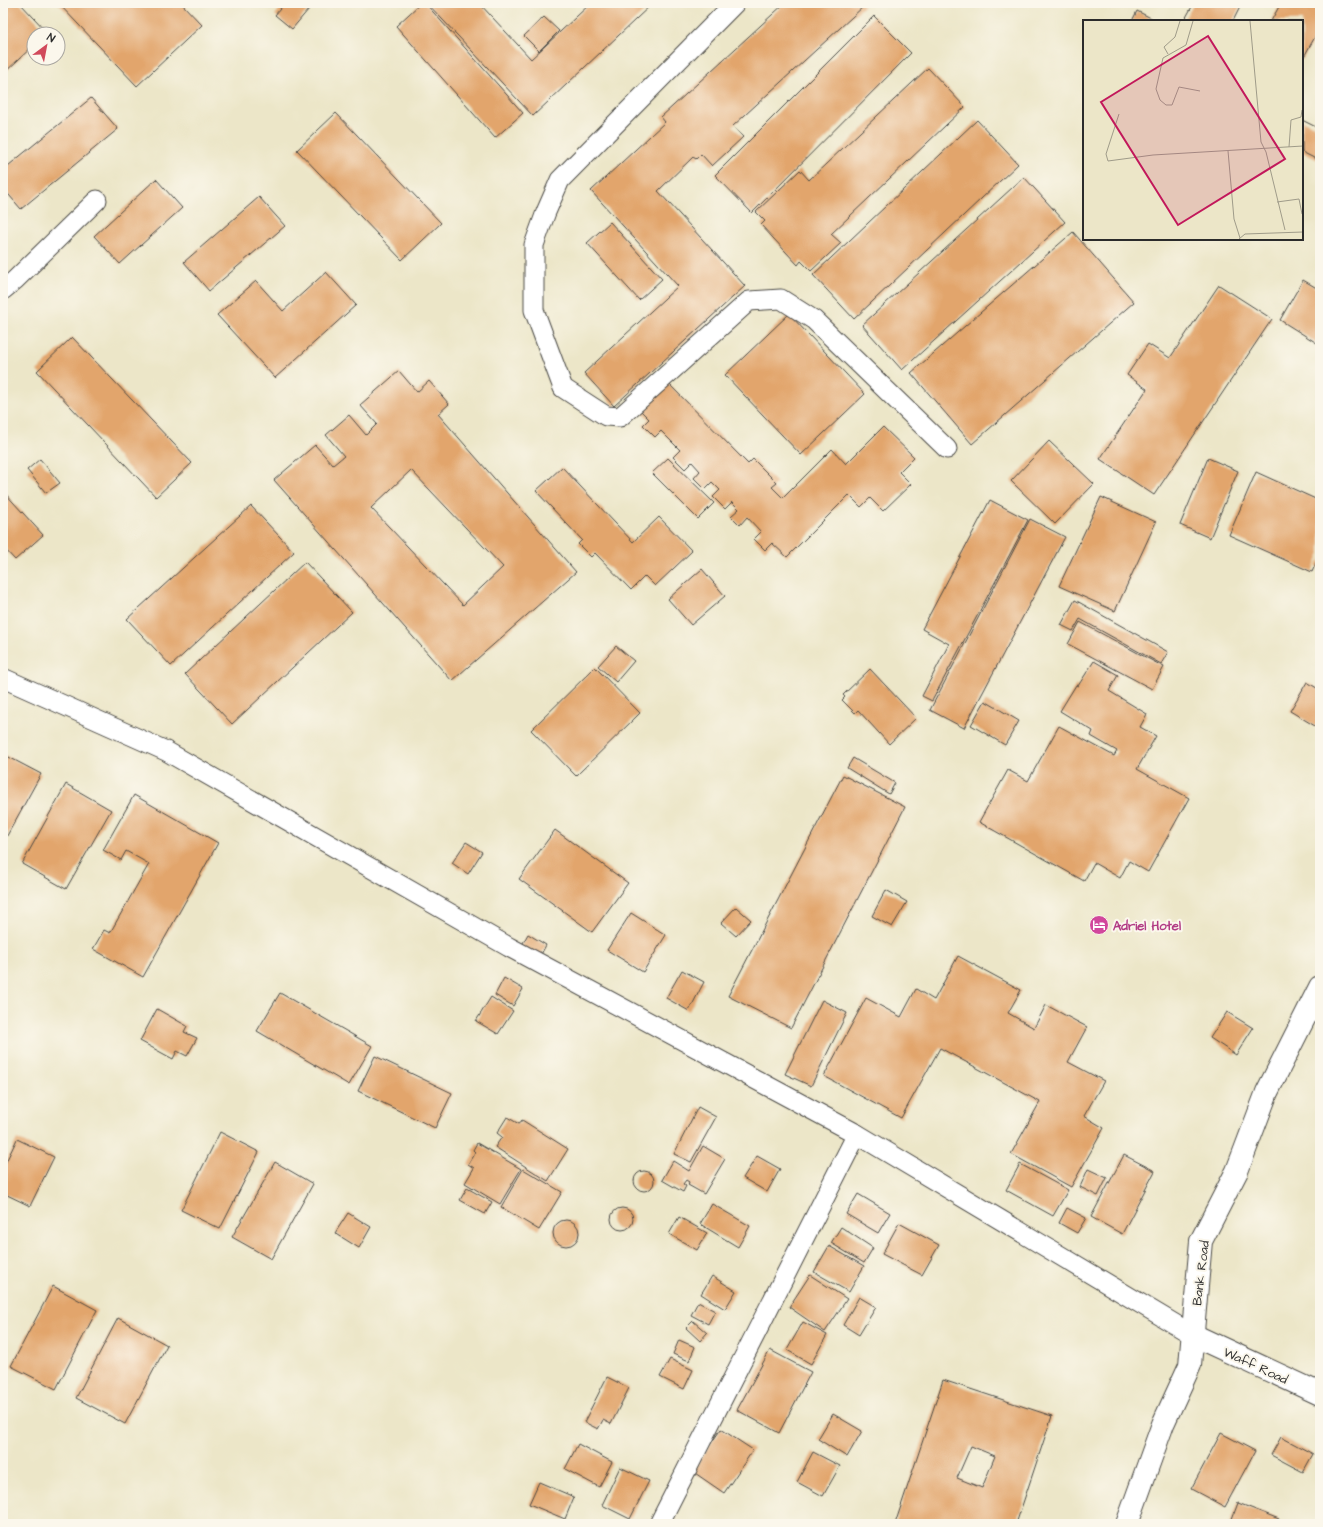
<svg xmlns="http://www.w3.org/2000/svg" width="1323" height="1527" font-family="'Architects Daughter',sans-serif">
<style>
.building{fill:#e2a56c;fill-rule:evenodd}
.lines{fill:none;stroke-linecap:round;stroke-linejoin:round}
.service-casing{stroke:#484743;stroke-width:21}
.minor-casing{stroke:#484743;stroke-width:24}
.tertiary-casing{stroke:#484743;stroke-width:24}
.service{stroke:#fff;stroke-width:19}
.minor{stroke:#fff;stroke-width:22}
.tertiary{stroke:#fff;stroke-width:22}
.labels{text-anchor:middle;stroke-width:4;stroke-linejoin:round;paint-order:stroke}
.hotel-label{font-size:13px;font-weight:bold;fill:#b23c85;stroke:#fbf7ec;text-anchor:start}
.street-label{font-size:13px;fill:#2b2b2b;stroke:#fbf7ec}
.inset-road{fill:none;stroke:#9f9b89;stroke-width:1}
.view{fill:#c2185b;fill-opacity:0.15;stroke:#c2185b;stroke-width:2}
.inset-edge{fill:none;stroke:#2b2b2b;stroke-width:2}
</style>
<rect width="100%" height="100%" fill="#fbf7ec"/>
<filter id="ink" filterUnits="userSpaceOnUse"><feTurbulence type="fractalNoise" baseFrequency=".025" numOctaves="2"/><feDisplacementMap in="SourceGraphic" scale="8" xChannelSelector="R" yChannelSelector="G"/><feConvolveMatrix kernelMatrix="1 2 1 2 8 2 1 2 1" color-interpolation-filters="sRGB"/></filter>
<filter id="wash" filterUnits="userSpaceOnUse"><feTurbulence type="fractalNoise" baseFrequency=".012" numOctaves="4" result="noise"/><feDisplacementMap in="SourceGraphic" scale="16" xChannelSelector="R" yChannelSelector="G"/><feGaussianBlur stdDeviation="0.9" result="paint"/><feColorMatrix in="noise" values="0 0 0 0 0 0 0 0 0 0 0 0 0 0 0 0 0 1.4 0 .05"/><feComposite in="paint" operator="in"/></filter>
<g filter="url(#wash)">
<rect width="100%" height="100%" fill="#ece6c8"/>
<g id="blocks">
<g class="building">
<path d="M3 3H20L47 32 46 34H34V45L3 74Z"/>
<path d="M58 3H181L202 25 137 86Z"/>
<path d="M285 3H314L292 29 275 15Z"/>
<path d="M421 3H425L523 113 495 138 396 26Z"/>
<path d="M427 3H479L531 59 591 3H653L533 116Z"/>
<path d="M785 3H861L864 6 733 126 743 137 712 166 701 154 696 159 693 157 658 191 745 286 614 406 584 373 678 286 591 191 665 122 661 117Z"/>
<path d="M1194 3H1242L1233 21H1184Z"/>
<path d="M1281 3H1320V28L1302 60V21H1271Z"/>
<path d="M1137 11 1157 21H1132Z"/>
<path d="M874 16 911 53 752 213 715 175Z"/>
<path d="M544 17 559 31 539 51 524 36Z"/>
<path d="M928 68 965 107 831 234 841 243 811 271 801 261 798 265 761 225 765 221 756 212 800 170 809 180Z"/>
<path d="M91 98 118 129 21 209 3 188V170Z"/>
<path d="M336 113 441 223 402 260 297 150Z"/>
<path d="M977 120 1018 164 854 319 813 275Z"/>
<path d="M1302 120 1320 129V161L1302 152Z"/>
<path d="M1024 177 1065 222 902 370 862 325Z"/>
<path d="M156 179 182 208 120 264 94 236Z"/>
<path d="M259 197 285 226 209 291 184 262Z"/>
<path d="M610 222 662 279 639 300 587 243Z"/>
<path d="M1073 232 1134 302 972 444 911 373Z"/>
<path d="M326 272 356 305 275 378 217 315 256 281 283 311Z"/>
<path d="M1303 280 1320 290V345L1280 320Z"/>
<path d="M1219 285 1272 319 1154 495 1100 459 1147 389 1127 375 1148 344 1170 358Z"/>
<path d="M789 314 865 394 801 455 725 375Z"/>
<path d="M72 337 192 463 156 497 37 371Z"/>
<path d="M399 371 417 392 429 381 449 404 438 414 576 572 452 681 274 480 315 445 333 465 344 456 326 435 349 415 366 435 377 424 360 405ZM411 470 503 567 463 605 371 508Z"/>
<path d="M664 379 748 464 753 459 777 483 772 487 783 498 832 449 846 464 883 427 914 457 899 472 911 484 883 511 870 498 861 507 849 495 787 557 772 543 765 550 754 539 761 532 747 517 740 525 731 516 739 509 732 502 725 509 713 497 720 490 712 482 705 489 694 478 700 471 692 462 685 469 673 457 680 450 661 431 655 437 643 425 649 419 637 407Z"/>
<path d="M1049 441 1094 484 1055 524 1011 481Z"/>
<path d="M668 458 714 503 698 519 652 473Z"/>
<path d="M1208 458 1238 471 1210 538 1180 525Z"/>
<path d="M40 459 60 483 46 493 27 470Z"/>
<path d="M562 467 633 542 659 517 692 551 655 586 645 576 631 590 595 553 591 557 578 544 582 540 536 491Z"/>
<path d="M1256 472 1320 501V554L1312 572 1229 535Z"/>
<path d="M3 491 43 535 15 560 3 547Z"/>
<path d="M1101 497 1156 522 1115 611 1059 586Z"/>
<path d="M990 500 1028 520 932 701 922 696 949 644 922 629Z"/>
<path d="M251 506 294 552 171 666 127 619Z"/>
<path d="M1030 519 1065 537 964 728 930 710Z"/>
<path d="M1320 559V568L1316 566Z"/>
<path d="M305 562 352 612 232 724 185 674Z"/>
<path d="M702 569 725 596 691 625 668 599Z"/>
<path d="M1075 600 1168 652 1161 664 1080 619 1073 631 1061 625Z"/>
<path d="M1080 622 1164 667 1152 689 1068 644Z"/>
<path d="M616 646 634 661 616 682 598 666Z"/>
<path d="M1094 661 1118 675 1109 691 1147 714 1140 727 1156 736 1137 769 1189 798 1148 872 1129 861 1120 878 1094 863 1084 881 979 822 1008 770 1028 781 1059 726 1114 756 1117 751 1091 736 1093 731 1060 711 1076 685 1078 686Z"/>
<path d="M595 667 640 713 576 776 531 730Z"/>
<path d="M870 669 916 718 889 744 858 710 855 713 842 700 845 697 843 695Z"/>
<path d="M1307 682 1320 690V729L1290 711Z"/>
<path d="M985 701 1019 721 1005 745 971 725Z"/>
<path d="M3 754 41 774 3 843Z"/>
<path d="M853 758 895 783 889 794 847 768Z"/>
<path d="M843 775 905 807 791 1028 728 996Z"/>
<path d="M66 784 111 810 66 889 22 864Z"/>
<path d="M134 795 218 843 143 977 93 949 104 930 110 933 149 864 126 851 121 860 103 850Z"/>
<path d="M555 830 628 883 592 932 519 879Z"/>
<path d="M466 842 482 852 468 874 452 863Z"/>
<path d="M886 890 907 902 892 927 872 916Z"/>
<path d="M736 907 751 920 736 936 721 923Z"/>
<path d="M631 913 666 935 643 972 607 950Z"/>
<path d="M528 934 546 945 538 960 519 950Z"/>
<path d="M958 956 1021 990 1008 1013 1034 1028 1046 1005 1087 1027 1068 1062 1104 1081 1084 1116 1104 1128 1071 1187 1011 1154 1040 1102 940 1048 901 1118 824 1076 866 998 901 1017 916 989 934 1000Z"/>
<path d="M682 970 704 982 689 1011 666 998Z"/>
<path d="M504 978 523 989 513 1006 495 995Z"/>
<path d="M280 993 372 1046 349 1085 257 1031Z"/>
<path d="M491 997 513 1011 498 1034 476 1021Z"/>
<path d="M822 1000 847 1013 811 1086 785 1074Z"/>
<path d="M157 1009 187 1026 184 1032 197 1038 187 1056 177 1051 173 1059 140 1041Z"/>
<path d="M1227 1012 1253 1028 1236 1055 1210 1038Z"/>
<path d="M375 1056 452 1093 435 1128 358 1091Z"/>
<path d="M698 1107 716 1117 691 1162 674 1154Z"/>
<path d="M507 1117 519 1124 522 1120 568 1149 548 1181 495 1147 502 1137 497 1133Z"/>
<path d="M220 1132 259 1152 220 1229 181 1210Z"/>
<path d="M17 1139 54 1157 30 1206 3 1193V1168Z"/>
<path d="M477 1143 521 1169 500 1204 465 1183 474 1168 468 1164 475 1152 473 1150Z"/>
<path d="M703 1146 725 1159 704 1194 688 1185 689 1182 686 1180 683 1184 686 1186 683 1192 662 1180 673 1161 689 1171Z"/>
<path d="M1124 1155 1155 1171 1122 1234 1091 1217Z"/>
<path d="M757 1156 780 1169 767 1192 743 1178Z"/>
<path d="M275 1162 313 1184 271 1259 232 1237Z"/>
<path d="M1020 1164 1068 1190 1053 1216 1006 1190Z"/>
<path d="M523 1169 562 1192 539 1230 501 1207Z"/>
<path d="M1088 1169 1107 1178 1098 1196 1080 1187Z"/>
<circle cx="644" cy="1181" r="10"/>
<path d="M467 1188 492 1202 485 1214 460 1200Z"/>
<path d="M858 1194 890 1213 878 1233 846 1214Z"/>
<path d="M712 1204 750 1226 738 1247 700 1224Z"/>
<path d="M1067 1208 1086 1218 1077 1233 1059 1223Z"/>
<circle cx="622" cy="1219" r="11"/>
<path d="M348 1213 371 1227 359 1248 335 1233Z"/>
<path d="M679 1217 707 1233 697 1250 669 1234Z"/>
<circle cx="566" cy="1233" r="13"/>
<path d="M899 1223 939 1245 922 1275 882 1254Z"/>
<path d="M841 1227 873 1248 864 1263 831 1243Z"/>
<path d="M829 1246 864 1266 849 1292 814 1272Z"/>
<path d="M810 1275 847 1299 825 1332 789 1307Z"/>
<path d="M712 1276 736 1291 725 1309 701 1294Z"/>
<path d="M53 1286 97 1310 56 1389 11 1366Z"/>
<path d="M859 1297 876 1307 859 1335 843 1325Z"/>
<path d="M698 1302 715 1311 708 1324 691 1315Z"/>
<path d="M118 1318 167 1345 125 1424 76 1398Z"/>
<path d="M693 1321 707 1333 700 1341 686 1328Z"/>
<path d="M803 1322 827 1335 811 1364 787 1350Z"/>
<path d="M679 1340 695 1347 689 1361 673 1354Z"/>
<path d="M770 1350 811 1372 779 1433 737 1410Z"/>
<path d="M670 1359 693 1370 684 1389 660 1377Z"/>
<path d="M607 1377 629 1388 611 1424 603 1420 598 1429 584 1422Z"/>
<path d="M943 1380 1052 1416 1016 1524H895ZM971 1446 995 1456 982 1488 957 1478Z"/>
<path d="M833 1414 862 1431 847 1457 818 1439Z"/>
<path d="M721 1429 753 1450 724 1493 692 1471Z"/>
<path d="M1221 1433 1255 1451 1225 1507 1191 1489Z"/>
<path d="M1281 1437 1313 1454 1303 1472 1271 1455Z"/>
<path d="M578 1444 612 1462 599 1487 565 1469Z"/>
<path d="M813 1452 840 1466 823 1496 797 1482Z"/>
<path d="M620 1467 649 1481 630 1519 602 1505Z"/>
<path d="M539 1482 574 1497 565 1519 529 1504Z"/>
<path d="M1238 1503 1279 1519 1278 1524H1230Z"/>
</g>
</g>
</g>
<g filter="url(#ink)">
<use href="#blocks" fill-opacity="0" stroke="#484743" stroke-width="1"/>
<g class="lines">
<defs>
<g id="service">
<path d="M735 3 560 180 546 212 534 245V310L563 388 606 416 620 417 749 301 781 299 814 320 947 449"/>
<path d="M3 290 15 280 97 200"/>
<path d="M3 678 166 751 509 947 857 1134 1193 1335"/>
<path d="M659 1524 857 1134"/>
</g>
<path id="minor" d="M1193 1335 1320 1394"/>
<path id="tertiary" d="M1127 1524 1163 1424 1190 1365 1201 1241 1237 1171 1267 1092 1320 987"/>
</defs>
<use href="#service" class="service-casing"/>
<use href="#minor" class="minor-casing"/>
<use href="#tertiary" class="tertiary-casing"/>
<use href="#service" class="service"/>
<use href="#minor" class="minor"/>
<use href="#tertiary" class="tertiary"/>
</g>
</g>
<defs>
<symbol id="hotel-disc" viewBox="-11 -11 22 22"><circle r="9.5" fill="#d1479c" stroke="#fbf7ec"/><path d="M-6-4.5h1.5V1H6V5H4.5V3h-9V5H-6ZM-4 0a1.8 1.8 0 1 1 3.6 0ZM.5 0V-2.5h3Q6-2.5 6 0Z" fill="#fff"/></symbol>
</defs>
<g fill-rule="evenodd">
<use href="#hotel-disc" x="1088" y="914" width="22" height="22"/>
</g>
<g class="labels">
<g class="hotel-label">
<text x="1113" y="930">Adriel Hotel</text>
</g>
<g class="street-label">
<text transform="translate(1200 1273) rotate(-83)" y="5">Bank Road</text>
<text transform="translate(1256 1365) rotate(25)" y="5">Waff Road</text>
</g>
</g>
<g transform="translate(1083 20)">
<rect width="220" height="220" fill="#ece6c8"/>
<path class="inset-road" d="M110 1 103 25 80 38 73 69 77 80 83 85H89L96 67 117 71M167 1 178 122 183 132 202 210M85 34 81 27 92 17 97 1M36 94 23 134 25 141 70 135 220 126M206 127 208 100 218 97 219 90M145 131 151 199 157 218M194 182 216 179 219 194M156 219 162 214 220 212"/>
<path class="view" d="M125 16 202 139 95 205 18 82Z"/>
<rect width="220" height="220" class="inset-edge"/>
</g>
<rect width="1323" height="1527" fill="none" stroke="#fbf7ec" stroke-width="16"/>
<g transform="translate(46 46) rotate(32)"><circle r="19" fill="#fbf7ec" stroke="#a8a59f"/>
<path d="M0-3L7 15L0 10L-7 15Z" fill="#d1495b"/>
<text y="-6" font-size="11" font-weight="bold" text-anchor="middle" fill="#2b2b2b">N</text>
</g>
</svg>
